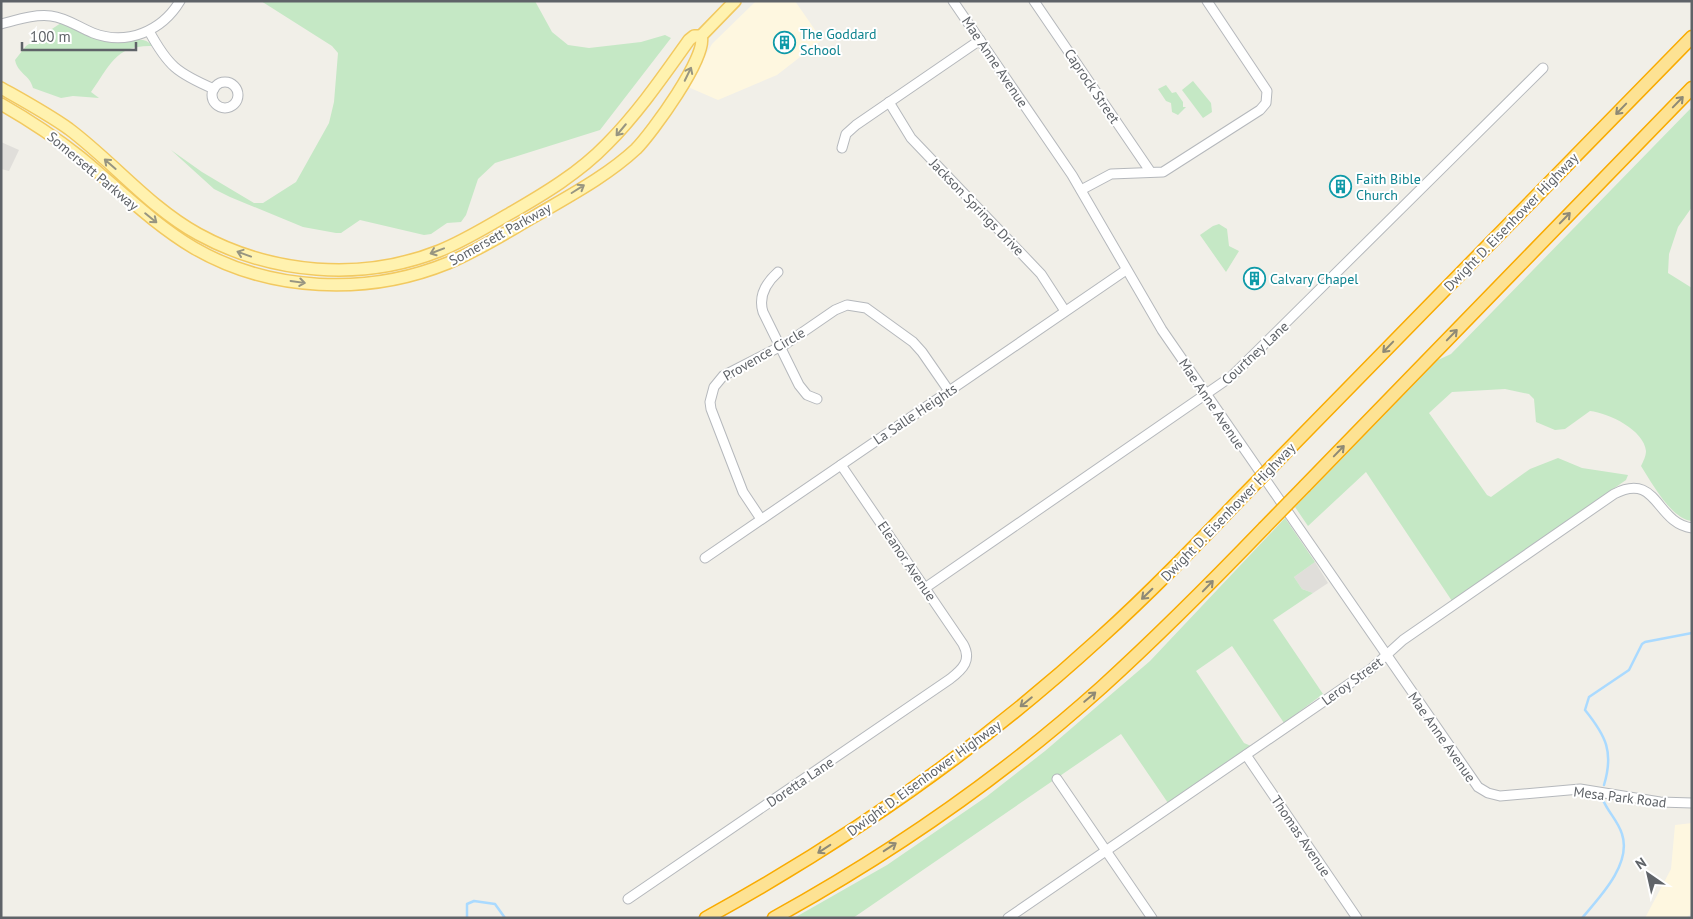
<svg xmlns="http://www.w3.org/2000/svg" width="1693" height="919" font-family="'PT Sans',sans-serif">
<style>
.commercial{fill:#fef7e0}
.industrial{fill:#e0deda}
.green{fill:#c5e8c5}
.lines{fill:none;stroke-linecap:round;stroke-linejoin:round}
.stream{stroke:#aadaff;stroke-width:2.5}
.minor-casing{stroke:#b5b8bc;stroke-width:11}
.major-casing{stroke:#f2c960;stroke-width:14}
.highway-casing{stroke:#f9ab00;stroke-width:15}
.minor{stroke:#fff;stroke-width:9}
.major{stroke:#fff2af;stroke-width:11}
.highway{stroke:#fde293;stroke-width:12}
.highway-bridge-casing{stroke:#f9ab00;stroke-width:15;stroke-linecap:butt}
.highway-bridge{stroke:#fde293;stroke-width:12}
.oneway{stroke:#979581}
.oneway2{stroke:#8e8975}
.labels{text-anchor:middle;stroke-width:4;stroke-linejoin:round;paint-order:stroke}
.culture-label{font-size:14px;fill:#0d838f;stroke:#fff;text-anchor:start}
.street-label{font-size:14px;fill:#5f6368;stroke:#fff}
</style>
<rect width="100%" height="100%" fill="#f1efe8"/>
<g class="commercial">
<path d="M756 1H795L822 40 777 75 718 100 688 87 712 44Z"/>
<path d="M1692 823V913L1686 918H1645L1671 869 1675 825Z"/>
</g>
<g class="industrial">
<path d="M1 142 19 150 9 171 1 169Z"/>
<path d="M1315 562 1328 583 1313 593 1302 589 1294 577Z"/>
</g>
<g class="green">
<path d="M261 1H535L552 32 568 45 589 48 641 42 665 35 671 38 600 130 495 163 478 179 466 215 461 222 447 223 431 234 424 235 360 220 341 233H336L303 227 230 197 214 189 171 150 202 172 254 203H263L296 182 329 123 334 102 338 53 332 46Z"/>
<path d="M61 23C80 29 95 42 116 43 128 43 144 34 152 46 115 45 110 66 91 92L99 98 73 96 61 98 33 88C30 75 18 74 15 60L26 46Z"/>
<path d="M1193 81 1211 103 1212 112 1203 118 1182 90Z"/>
<path d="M1166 85 1172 93 1176 92 1183 102V107H1186L1178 115 1172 112 1171 103 1166 101 1158 89Z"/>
<path d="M1692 107V207L1678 227 1669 254 1668 273 1692 288V521C1671 519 1652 483 1641 466 1643 462 1646 456 1646 451 1644 430 1609 413 1590 411L1565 429 1555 430 1536 422 1534 399 1529 394 1505 389 1452 392 1429 413 1487 495 1491 497 1530 469 1558 458 1582 468 1628 475 1626 480 1452 601 1366 472 1308 526 1295 507 1438 360 1451 354Z"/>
<path d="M1219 224 1227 229 1229 246 1239 251 1226 272 1200 235 1213 226Z"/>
<path d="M1285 518 1315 562 1294 577 1302 589 1313 593 1273 620 1323 694 1284 723 1232 646 1196 671 1244 743 1251 746 1168 803 1121 734 853 918H794L887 865 986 797 1045 751 1150 661Z"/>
</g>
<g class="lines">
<g class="stream">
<path d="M1604 785C1614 752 1606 736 1585 710L1589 697 1629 670 1642 644 1645 642 1692 633"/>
<path d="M467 918V904L474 901 495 904 505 918"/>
<path d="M1582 918C1600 897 1632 864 1622 834 1618 821 1608 812 1603 800"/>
</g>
<defs>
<g id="minor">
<path d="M953 1 1072 175 1162 330 1478 787 1488 793 1500 796 1580 789 1660 802 1692 803"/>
<path d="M1034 1 1150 171"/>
<path d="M1 24C17 20 34 14 51 16 67 18 78 27 93 33 127 46 162 31 180 1"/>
<path d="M149 31C168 66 177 73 214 89"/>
<circle cx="225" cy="95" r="13"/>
<path d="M889 102 911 138 1041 274 1065 311"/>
<path d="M842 148 846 134 856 125 980 40"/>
<path d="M1081 190 1111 174 1163 172 1260 110 1266 103 1267 91 1207 1"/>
<path d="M778 272C767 282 758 296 763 312L799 385 807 395 817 399"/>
<path d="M761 519 743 492 711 409 710 402 714 387 723 376 787 343 835 310 847 305 866 308 913 342 922 352 949 391"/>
<path d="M705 558 1126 270"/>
<path d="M925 588 1232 376 1543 68"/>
<path d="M1246 755 1357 918"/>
<path d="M1057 779 1152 918"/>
<path d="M628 899 950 679C963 669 972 660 963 644L841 465"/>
<path d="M1008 918 1371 669 1403 640 1614 494C1658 471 1655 523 1692 528"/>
</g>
<g id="major">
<path d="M701 36 735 1"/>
<path d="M1 88C24 101 48 114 69 129 113 162 149 207 198 234 271 274 361 282 439 251 464 241 486 227 509 214 544 194 579 173 607 144 638 113 664 75 689 40L694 36H701"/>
<path d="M1 104C29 120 55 137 80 157 118 188 152 223 194 248 270 292 367 296 448 263 479 250 507 232 535 216 569 196 607 176 636 149 651 134 709 55 701 36"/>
</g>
<g id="highway">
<path d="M1283 455 1692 37"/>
<path d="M1305 486 1692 88"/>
<path d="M706 918C848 840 981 747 1100 638 1150 593 1196 545 1242 497"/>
<path d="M774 918C890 854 1003 776 1102 687 1158 636 1211 583 1264 528"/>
</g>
</defs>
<use href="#minor" class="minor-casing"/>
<use href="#major" class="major-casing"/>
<use href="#highway" class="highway-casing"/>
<use href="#minor" class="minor"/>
<use href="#major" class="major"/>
<use href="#highway" class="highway"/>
<defs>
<g id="highway-bridge">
<path d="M1242 497 1283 455"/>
<path d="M1264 528 1305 486"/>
</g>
</defs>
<use href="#highway-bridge" class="highway-bridge-casing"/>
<use href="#highway-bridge" class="highway-bridge"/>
</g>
<defs><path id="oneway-shaft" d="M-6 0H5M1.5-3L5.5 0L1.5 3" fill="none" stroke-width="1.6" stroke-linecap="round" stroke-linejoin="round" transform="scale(1.25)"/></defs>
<g class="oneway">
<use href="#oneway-shaft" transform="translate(688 74) rotate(-64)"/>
<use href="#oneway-shaft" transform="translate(621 130) rotate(130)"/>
<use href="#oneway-shaft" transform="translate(110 164) rotate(-139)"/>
<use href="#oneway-shaft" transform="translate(578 189) rotate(-32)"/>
<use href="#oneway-shaft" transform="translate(151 218) rotate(39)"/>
<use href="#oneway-shaft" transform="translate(437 251) rotate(159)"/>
<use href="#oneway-shaft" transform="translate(244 254) rotate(-160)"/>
<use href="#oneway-shaft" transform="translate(298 282) rotate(8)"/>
</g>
<g class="oneway2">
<use href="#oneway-shaft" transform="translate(1678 102) rotate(-46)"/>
<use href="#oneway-shaft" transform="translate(1621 109) rotate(134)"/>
<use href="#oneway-shaft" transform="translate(1565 218) rotate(-46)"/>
<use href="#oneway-shaft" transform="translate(1452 335) rotate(-46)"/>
<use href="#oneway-shaft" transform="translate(1388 347) rotate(134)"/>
<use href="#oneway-shaft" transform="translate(1339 451) rotate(-46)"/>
<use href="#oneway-shaft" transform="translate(1208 586) rotate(-46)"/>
<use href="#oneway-shaft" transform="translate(1147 594) rotate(136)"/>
<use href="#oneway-shaft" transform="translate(1090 697) rotate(-40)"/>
<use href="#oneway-shaft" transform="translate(1026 702) rotate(141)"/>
<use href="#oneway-shaft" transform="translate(890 847) rotate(-33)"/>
<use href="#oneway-shaft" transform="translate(824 849) rotate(147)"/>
</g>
<defs>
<symbol id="building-ring" viewBox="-11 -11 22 22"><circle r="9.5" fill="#fff" stroke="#0f9aa8" stroke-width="1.5"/><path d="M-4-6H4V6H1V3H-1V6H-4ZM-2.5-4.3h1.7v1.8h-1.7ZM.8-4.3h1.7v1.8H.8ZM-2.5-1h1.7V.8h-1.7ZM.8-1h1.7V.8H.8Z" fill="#0f9aa8"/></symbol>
</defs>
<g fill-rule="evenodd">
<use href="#building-ring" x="772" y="30" width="25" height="25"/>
<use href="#building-ring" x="1328" y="174" width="25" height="25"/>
<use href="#building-ring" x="1242" y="266" width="25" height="25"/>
</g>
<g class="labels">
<g class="culture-label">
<text x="800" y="39">The Goddard<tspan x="800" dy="16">School</tspan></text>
<text x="1356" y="184">Faith Bible<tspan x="1356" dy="16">Church</tspan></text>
<text x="1270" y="284">Calvary Chapel</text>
</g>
<g class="street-label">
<text transform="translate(995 62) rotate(56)" y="5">Mae Anne Avenue</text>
<text transform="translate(1092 86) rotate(56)" y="5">Caprock Street</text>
<text transform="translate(93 171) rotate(40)" y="5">Somersett Parkway</text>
<text transform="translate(977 207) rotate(46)" y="5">Jackson Springs Drive</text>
<text transform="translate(1511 222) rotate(-46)" y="5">Dwight D. Eisenhower Highway</text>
<text transform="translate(500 234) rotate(-29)" y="5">Somersett Parkway</text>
<text transform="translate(1255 353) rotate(-43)" y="5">Courtney Lane</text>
<text transform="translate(764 354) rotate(-30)" y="5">Provence Circle</text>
<text transform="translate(1212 404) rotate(56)" y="5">Mae Anne Avenue</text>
<text transform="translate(915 414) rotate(-34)" y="5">La Salle Heights</text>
<text transform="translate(1228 512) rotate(-46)" y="5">Dwight D. Eisenhower Highway</text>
<text transform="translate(907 561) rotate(56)" y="5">Eleanor Avenue</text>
<text transform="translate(1352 681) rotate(-36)" y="5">Leroy Street</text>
<text transform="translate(1442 737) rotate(55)" y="5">Mae Anne Avenue</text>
<text transform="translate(924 778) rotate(-36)" y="5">Dwight D. Eisenhower Highway</text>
<text transform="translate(800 782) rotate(-34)" y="5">Doretta Lane</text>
<text transform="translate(1620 797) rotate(7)" y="5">Mesa Park Road</text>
<text transform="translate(1301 836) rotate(56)" y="5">Thomas Avenue</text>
</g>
</g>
<rect width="1693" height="919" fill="none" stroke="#5f6368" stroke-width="5"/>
<g transform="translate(1648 874) rotate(326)" stroke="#ffffff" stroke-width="4" paint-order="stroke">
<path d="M0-4L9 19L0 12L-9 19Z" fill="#5f6368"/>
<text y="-8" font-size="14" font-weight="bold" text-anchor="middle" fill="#5f6368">N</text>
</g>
<path d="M22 42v8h114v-8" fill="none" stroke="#5f6368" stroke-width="2.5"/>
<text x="30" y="42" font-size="15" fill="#5f6368" stroke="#ffffff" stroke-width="4" paint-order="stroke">100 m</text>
</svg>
